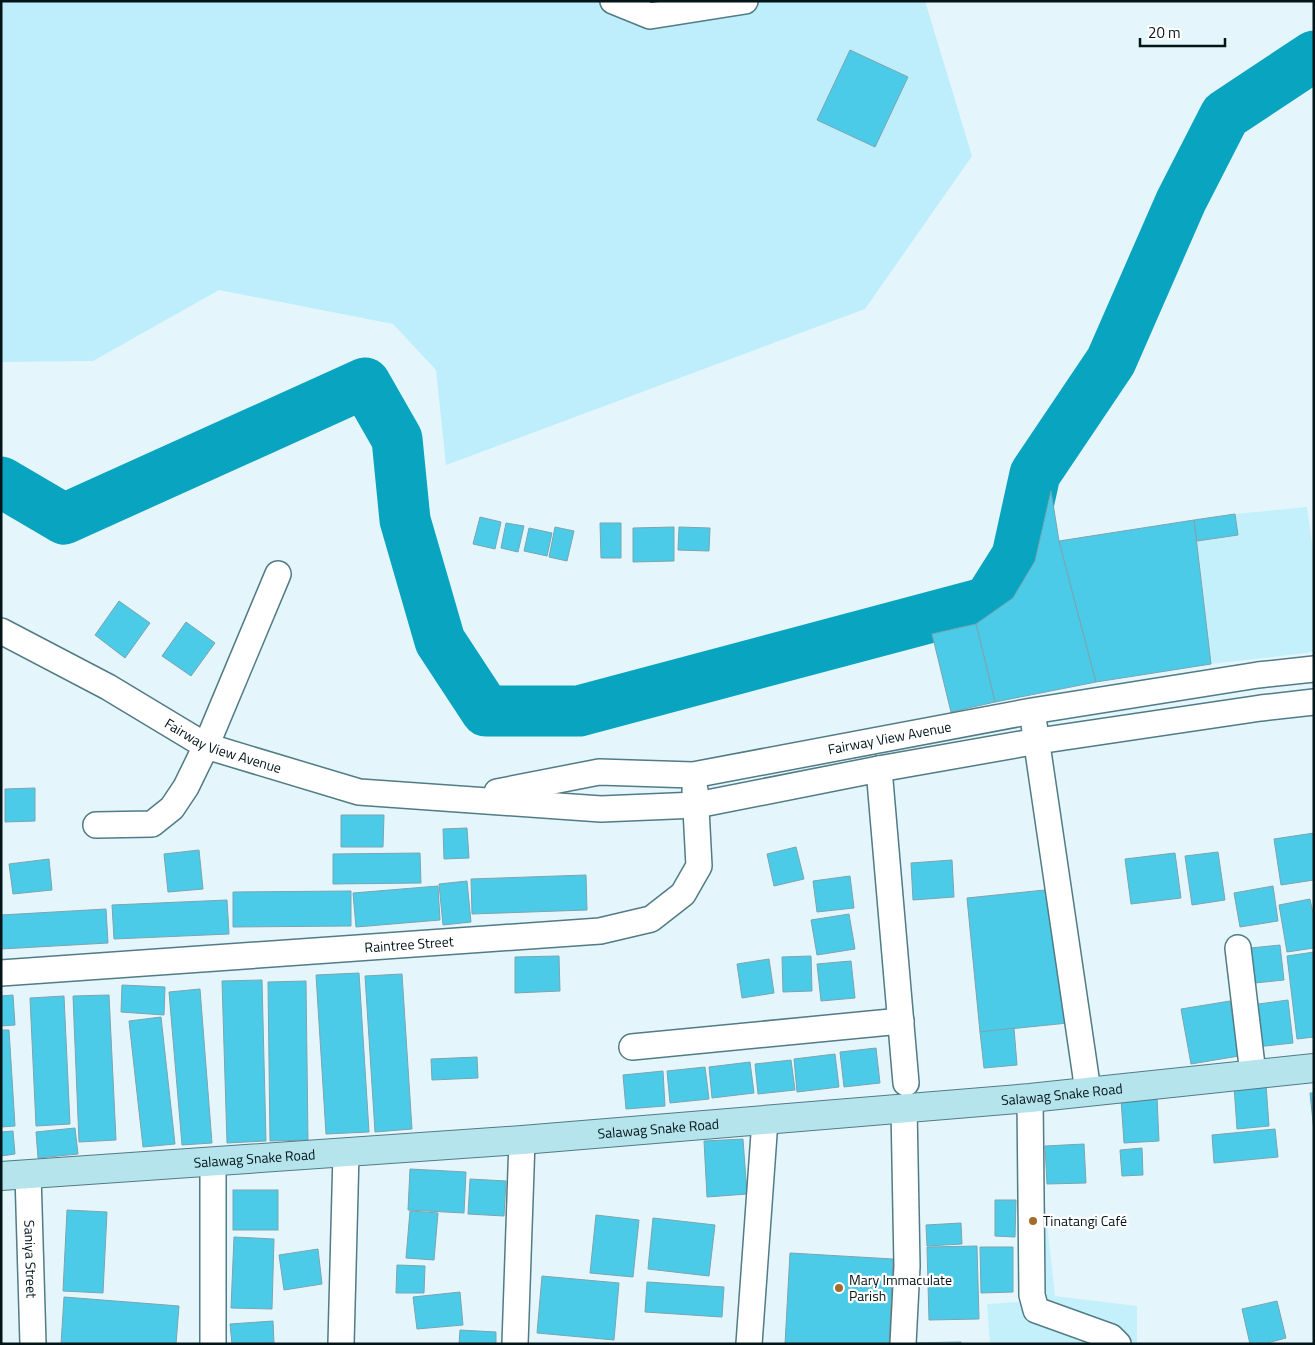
<svg xmlns="http://www.w3.org/2000/svg" width="1315" height="1345" font-family="'Titillium Web',sans-serif">
<style>
.built{fill:#c4f0fb}
.green{fill:#beeefb}
.lines{fill:none;stroke-linecap:round;stroke-linejoin:round}
.river{stroke:#08a4c0;stroke-width:51}
.building{fill:#4ccbe8;stroke:#7aa5b0}
.street-casing{stroke:#517b85;stroke-width:28}
.secondary-casing{stroke:#517b85;stroke-width:30}
.street{stroke:#fff;stroke-width:25}
.secondary{stroke:#b5e4ec;stroke-width:28}
.poi-dot{fill:#a56b2a;stroke:#fff;stroke-width:2}
.labels{text-anchor:middle;stroke-width:4.5;stroke-linejoin:round;paint-order:stroke}
.street-label{font-size:14px;fill:#041519;stroke:#fff}
.poi-label{font-size:14px;fill:#041519;stroke:#fff;text-anchor:start}
</style>
<rect width="100%" height="100%" fill="#e4f6fb"/>
<g class="built">
<path d="M1307 507 1314 557V652L1211 664 1059 541 1235 514Z"/>
<path d="M1038 1142 1055 1296 1137 1306V1344H990L987 1304 1020 1302V1145Z"/>
</g>
<path class="green" d="M1 1H925L972 156 865 309 446 465 436 370 393 324 219 290 93 361 1 362Z"/>
<g class="lines">
<path class="river" d="M1 482 64 519 365 383 397 439 405 520 440 641 486 711H579L988 602 1017 556 1035 474 1111 361 1181 201 1225 115 1314 56"/>
</g>
<g class="building">
<path d="M850 50 908 77 875 147 817 120Z"/>
<path d="M1051 491 1059 541 1096 682 995 702 976 624 1013 598 1035 561Z"/>
<path d="M1235 514 1238 535 1197 541 1194 520Z"/>
<path d="M480 517 501 522 495 549 473 544Z"/>
<path d="M1194 520 1211 664 1096 682 1059 541Z"/>
<path d="M506 523 524 526 518 552 501 548Z"/>
<path d="M600 523H621V558H601Z"/>
<path d="M555 527 574 531 567 561 549 557Z"/>
<path d="M674 527V561L633 562V528Z"/>
<path d="M679 527 710 528 709 551 678 550Z"/>
<path d="M529 528 552 533 547 556 524 551Z"/>
<path d="M119 601 150 623 125 658 95 635Z"/>
<path d="M186 622 215 643 191 676 162 656Z"/>
<path d="M976 624 995 702 951 712 932 634Z"/>
<path d="M35 788V821L5 822V789Z"/>
<path d="M341 815H384L383 847H341Z"/>
<path d="M467 828 469 858 444 859 443 829Z"/>
<path d="M1314 833V880L1281 885 1274 839Z"/>
<path d="M796 847 804 879 774 886 767 854Z"/>
<path d="M199 850 203 889 168 892 164 854Z"/>
<path d="M1218 852 1225 900 1192 905 1185 856Z"/>
<path d="M420 853 421 883 333 884V854Z"/>
<path d="M1175 853 1181 898 1131 904 1125 859Z"/>
<path d="M49 859 52 890 13 894 9 864Z"/>
<path d="M952 860 954 897 913 900 911 863Z"/>
<path d="M586 875 587 910 472 914 471 879Z"/>
<path d="M850 876 854 908 817 912 813 881Z"/>
<path d="M467 881 471 922 443 925 439 884Z"/>
<path d="M438 886 440 920 356 927 353 893Z"/>
<path d="M1273 886 1278 921 1240 927 1234 893Z"/>
<path d="M1054 889 1068 1023 980 1032 967 898Z"/>
<path d="M351 891V926L233 927V892Z"/>
<path d="M1310 899 1314 918V948L1287 952 1279 905Z"/>
<path d="M227 900 229 934 114 939 112 905Z"/>
<path d="M106 909 108 943 1 949V915Z"/>
<path d="M849 914 855 949 817 955 811 920Z"/>
<path d="M1280 945 1284 980 1245 984 1241 949Z"/>
<path d="M1314 952V1037L1297 1039 1287 956Z"/>
<path d="M559 956 560 991 515 993V957Z"/>
<path d="M811 956 812 991 783 992 782 957Z"/>
<path d="M769 959 774 993 742 998 737 964Z"/>
<path d="M851 961 855 998 821 1001 817 964Z"/>
<path d="M359 973 369 1132 326 1134 316 975Z"/>
<path d="M402 974 412 1129 375 1132 365 976Z"/>
<path d="M262 980 266 1141 227 1143 222 981Z"/>
<path d="M306 981 308 1140 270 1141 268 982Z"/>
<path d="M122 985 165 987 164 1015 121 1012Z"/>
<path d="M200 989 212 1143 182 1145 169 992Z"/>
<path d="M13 995 15 1025 1 1026V996Z"/>
<path d="M109 995 116 1140 79 1142 73 996Z"/>
<path d="M64 996 70 1124 36 1126 30 998Z"/>
<path d="M1288 1000 1293 1043 1256 1047 1251 1005Z"/>
<path d="M1230 1001 1239 1056 1191 1064 1181 1009Z"/>
<path d="M161 1017 175 1144 143 1147 129 1021Z"/>
<path d="M1014 1028 1017 1065 984 1068 980 1032Z"/>
<path d="M1 1030H9L15 1126 1 1127Z"/>
<path d="M876 1048 880 1083 844 1087 840 1052Z"/>
<path d="M835 1054 839 1087 797 1092 794 1059Z"/>
<path d="M477 1057 478 1078 432 1080 431 1059Z"/>
<path d="M791 1060 795 1090 758 1094 755 1064Z"/>
<path d="M750 1062 754 1093 712 1098 709 1067Z"/>
<path d="M705 1067 709 1099 670 1103 667 1071Z"/>
<path d="M663 1071 665 1106 626 1109 623 1075Z"/>
<path d="M1266 1084 1269 1126 1237 1129 1234 1086Z"/>
<path d="M1310 1093H1314V1132Z"/>
<path d="M1157 1097 1159 1141 1124 1143 1121 1099Z"/>
<path d="M75 1128 78 1154 38 1158 36 1132Z"/>
<path d="M1275 1129 1278 1157 1214 1163 1212 1135Z"/>
<path d="M13 1131 15 1154 1 1156V1132Z"/>
<path d="M743 1139 747 1194 707 1197 704 1141Z"/>
<path d="M1084 1144 1086 1183 1047 1184 1045 1146Z"/>
<path d="M1142 1148 1143 1175 1122 1176 1120 1150Z"/>
<path d="M410 1169 466 1172 464 1213 408 1210Z"/>
<path d="M470 1179 506 1181 504 1216 468 1214Z"/>
<rect x="233" y="1190" width="45" height="40"/>
<path d="M995 1200H1016L1015 1237 995 1236Z"/>
<path d="M67 1210 107 1212 103 1293 63 1291Z"/>
<path d="M410 1211 438 1213 434 1260 406 1258Z"/>
<path d="M596 1215 639 1220 633 1277 590 1273Z"/>
<path d="M653 1218 715 1225 709 1276 648 1269Z"/>
<path d="M961 1223 962 1244 927 1246 926 1225Z"/>
<path d="M234 1237 274 1239 272 1309 231 1308Z"/>
<path d="M977 1246 979 1319 929 1320 927 1247Z"/>
<path d="M980 1247H1013V1292L981 1293Z"/>
<path d="M318 1249 322 1284 284 1290 279 1255Z"/>
<path d="M790 1253 893 1259 889 1344H785Z"/>
<path d="M397 1265 425 1266 424 1293H396Z"/>
<path d="M542 1276 619 1283 614 1340 537 1333Z"/>
<path d="M647 1282 724 1287 722 1317 645 1312Z"/>
<path d="M460 1292 463 1325 417 1329 413 1297Z"/>
<path d="M64 1297 179 1306 176 1344H61Z"/>
<path d="M1277 1301 1286 1338 1264 1344H1250L1242 1309Z"/>
<path d="M273 1321 274 1343 232 1344 230 1324Z"/>
<path d="M460 1330 496 1332V1344H459Z"/>
<path d="M961 1342V1344H909V1343Z"/>
</g>
<g class="lines">
<defs>
<g id="street">
<path d="M613 1 650 16 745 1"/>
<path id="s1" d="M1 631 108 687 206 746 359 792 601 809 697 805 879 769 1038 741 1261 708 1314 702"/>
<path d="M1034 724 1088 1091"/>
<path d="M879 769 906 1083"/>
<path id="s2" d="M497 792 599 772 693 775 1032 711 1258 675 1314 669"/>
<path d="M96 825 152 824 172 808 186 787 206 746 278 574"/>
<path d="M1238 948 1253 1074"/>
<path id="s3" d="M1 973 600 931 651 919 683 894 699 866 695 790"/>
<path d="M632 1047 901 1021"/>
<path d="M1030 1098 1032 1295 1036 1310 1111 1337 1118 1344"/>
<path id="s4" d="M28 1174 33 1344"/>
<path d="M213 1344V1162"/>
<path d="M341 1344 346 1153"/>
<path d="M515 1344 522 1140"/>
<path d="M749 1344 765 1120"/>
<path d="M903 1344 907 1266 904 1108"/>
</g>
<g id="secondary">
<path id="s5" d="M1 1176 522 1140 1030 1098 1314 1068"/>
</g>
</defs>
<use href="#street" class="street-casing"/>
<use href="#secondary" class="secondary-casing"/>
<use href="#street" class="street"/>
<use href="#secondary" class="secondary"/>
</g>
<g class="poi-dot">
<circle cx="1033" cy="1221" r="5"/>
<circle cx="839" cy="1288" r="5"/>
</g>
<g class="labels">
<g class="street-label">
<text dy="5" stroke="none"><textPath href="#s2" startOffset="398">Fairway View Avenue</textPath></text>
<text dy="5" stroke="none"><textPath href="#s1" startOffset="251">Fairway View Avenue</textPath></text>
<text dy="5" stroke="none"><textPath href="#s3" startOffset="409">Raintree Street</textPath></text>
<text dy="5" stroke="none"><textPath href="#s5" startOffset="1064">Salawag Snake Road</textPath></text>
<text dy="5" stroke="none"><textPath href="#s5" startOffset="659">Salawag Snake Road</textPath></text>
<text dy="5" stroke="none"><textPath href="#s5" startOffset="254">Salawag Snake Road</textPath></text>
<text dy="5" stroke="none"><textPath href="#s4" startOffset="85">Saniya Street</textPath></text>
</g>
<g class="poi-label">
<text x="1043" y="1226">Tinatangi Café</text>
<text x="849" y="1285">Mary Immaculate<tspan x="849" dy="16">Parish</tspan></text>
</g>
</g>
<rect width="1315" height="1345" fill="none" stroke="#041519" stroke-width="5"/>
<path d="M1140 38v8h85v-8" fill="none" stroke="#041519" stroke-width="2.5"/>
<text x="1148" y="38" font-size="15" fill="#041519" stroke="#ffffff" stroke-width="4" paint-order="stroke">20 m</text>
</svg>
